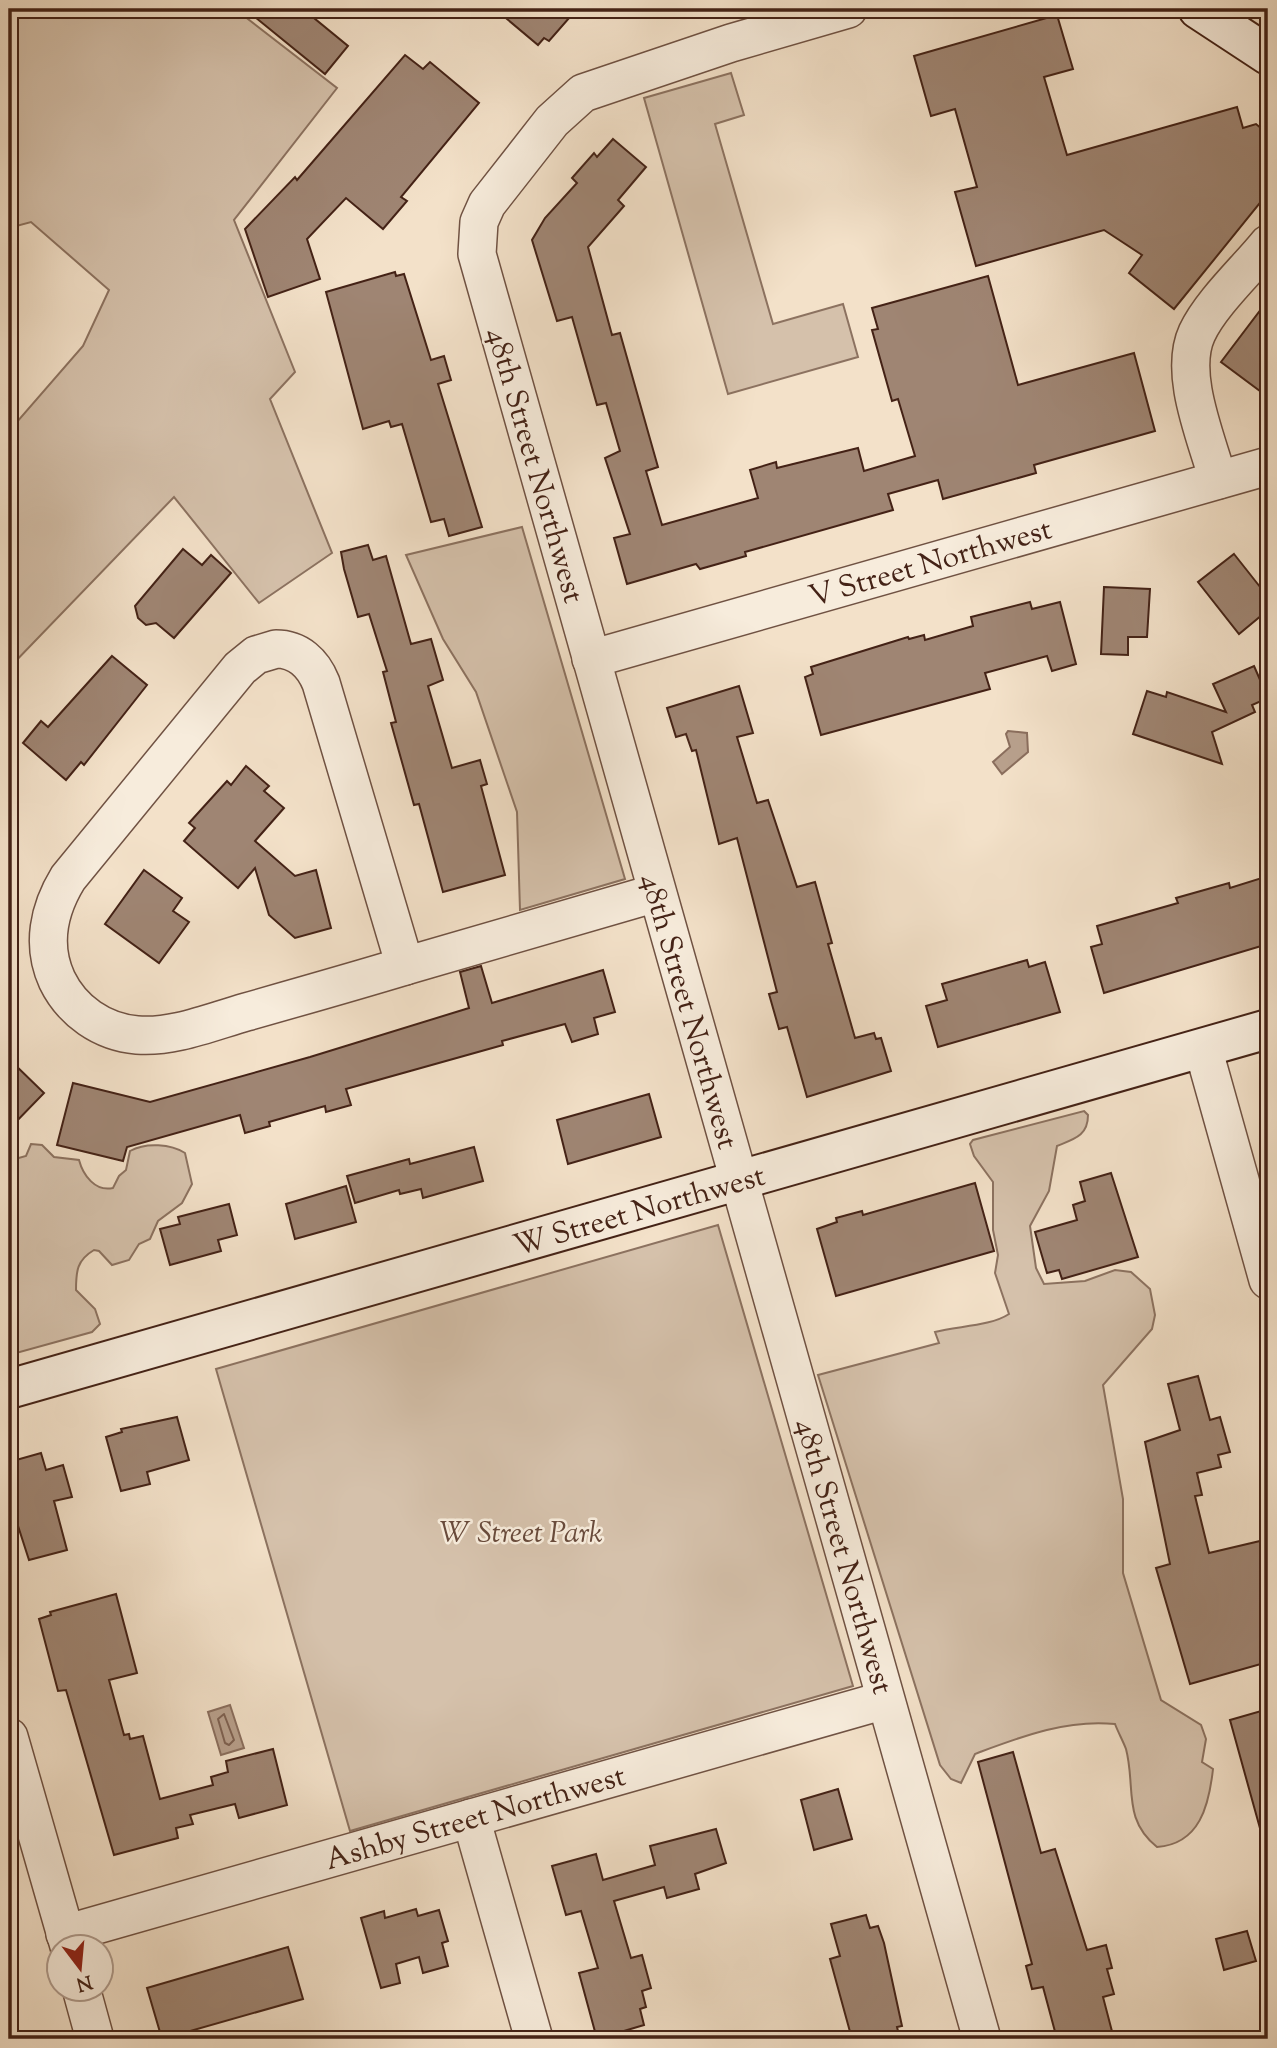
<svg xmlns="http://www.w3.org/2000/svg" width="1277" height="2048" font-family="'Sorts Mill Goudy',serif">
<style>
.green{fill:#d5c1ab;stroke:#8c7260;stroke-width:2}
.water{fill:#b8a08c;stroke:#8a6e5d;stroke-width:2}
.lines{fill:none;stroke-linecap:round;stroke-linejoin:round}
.shore{stroke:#7e6151;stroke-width:2}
.building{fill:#9f8573;stroke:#442216;stroke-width:2}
.street-casing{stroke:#705243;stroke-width:40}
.secondary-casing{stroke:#442216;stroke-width:42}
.street{stroke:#f7ecdc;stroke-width:37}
.secondary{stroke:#f7ecdc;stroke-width:38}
.labels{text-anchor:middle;stroke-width:5;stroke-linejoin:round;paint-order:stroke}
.street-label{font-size:30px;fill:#442216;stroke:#f7ecdc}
.park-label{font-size:30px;font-style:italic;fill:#684a3b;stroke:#f7ecdc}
</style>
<rect width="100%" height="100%" fill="#f3e1c9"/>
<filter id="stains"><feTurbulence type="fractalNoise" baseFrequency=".00286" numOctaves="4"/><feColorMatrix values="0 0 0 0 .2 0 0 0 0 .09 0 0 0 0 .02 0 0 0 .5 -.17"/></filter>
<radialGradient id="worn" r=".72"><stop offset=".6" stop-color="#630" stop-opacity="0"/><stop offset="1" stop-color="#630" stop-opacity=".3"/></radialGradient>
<g class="green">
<path d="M9 9H235L337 88 234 220 295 372 270 399 332 553 259 603 174 497 9 668V431L83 346 109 290 31 222 9 228Z"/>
<path d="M731 73 744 115 715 124 773 324 843 304 858 357 728 394 644 98Z"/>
<path d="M522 527 625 879 520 910 517 812 476 692 443 639 406 555Z"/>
<path d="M1084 1111 1088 1115C1088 1136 1074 1139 1057 1146L1049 1191 1030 1226 1036 1268 1044 1284 1085 1281 1115 1270 1131 1272 1150 1289 1155 1315 1152 1329 1103 1385 1123 1499V1573L1161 1700 1201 1725 1206 1739 1202 1762 1213 1769C1209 1805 1200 1844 1157 1847 1122 1819 1136 1787 1126 1749 1123 1741 1118 1732 1115 1724 1068 1719 1023 1736 980 1752L975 1754 961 1783 951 1779 940 1765 818 1375 939 1343 935 1332C958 1326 991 1326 1009 1314L995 1273 998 1255 993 1230V1182L974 1156 970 1144 973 1140Z"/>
<path d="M31 1144 42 1145 54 1157 79 1160C83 1175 95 1192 113 1188L119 1176 126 1170 130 1151C146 1142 171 1144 185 1153L192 1184 182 1203 158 1221 150 1239 139 1244 129 1260 112 1265 99 1251 94 1250C77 1260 76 1271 76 1290L95 1309 100 1324 92 1332 9 1355V1146L15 1159 26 1156Z"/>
<path d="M718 1225 853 1686 350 1831 216 1369Z"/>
</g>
<g class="water">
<path d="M1008 731 1027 733 1028 752 1002 774 993 762 1010 747 1006 734Z"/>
<path d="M230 1705 244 1748 221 1755 208 1712Z"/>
</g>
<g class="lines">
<path class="shore" d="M224 1714 234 1740 229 1745 225 1743 218 1719Z"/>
</g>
<g class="building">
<path d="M245 9H321L314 18 348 46 325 74Z"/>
<path d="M495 9H577L549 41 544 38 538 45Z"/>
<path d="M1057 15 1073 69 1044 77 1067 155 1237 107 1243 128 1256 124 1268 134V193L1174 309 1129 273 1142 255 1104 230 976 266 955 192 977 187 955 109 931 116 914 56Z"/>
<path d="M405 55 423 69 430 62 479 103 401 197 407 201 383 229 346 198 307 239 320 279 268 297 245 229 295 177 297 180Z"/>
<path d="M613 139 646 167 618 200 624 206 588 247 612 335 620 333 658 467 646 471 662 525 758 498 750 470 776 462 777 468 858 448 864 471 915 456 898 399 892 401 872 330 878 329 872 308 988 276 1018 385 1134 353 1155 431 1034 465 1036 473 943 499 938 480 888 494 893 510 745 552 746 556 700 569 696 564 627 584 614 538 630 534 605 458 620 451 606 403 597 405 572 317 557 321 532 240 545 218 577 183 572 178 594 153 597 157Z"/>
<path d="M395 272 396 276 404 274 431 360 444 356 451 380 438 384 482 527 449 536 444 519 431 522 402 424 391 427 389 421 363 429 326 292Z"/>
<path d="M1268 300V397L1221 362Z"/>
<path d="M368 545 373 560 386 556 411 644 431 639 443 680 428 686 452 768 480 760 487 784 481 786 505 875 443 892 419 804 414 805 391 723 396 722 383 672 387 671 369 614 358 617 344 569 341 552Z"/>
<path d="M183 549 202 565 211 555 231 573 174 638 156 623 146 625 138 618 135 606Z"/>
<path d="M1234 554 1268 597V610L1239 634 1198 582Z"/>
<path d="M1104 587 1150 589 1147 637H1128V655L1101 654Z"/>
<path d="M1030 602 1032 609 1060 602 1076 664 1052 671 1047 656 985 673 990 689 821 735 805 677 813 674 811 667 908 637 909 639 924 635 925 640 973 626 971 617Z"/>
<path d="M112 656 147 685 84 765 81 762 66 780 23 743 41 721 48 727Z"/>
<path d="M1254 666 1268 698 1252 705 1255 712 1212 732 1222 764 1133 734 1147 691 1166 697 1167 692 1226 712 1213 684Z"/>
<path d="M739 686 753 733 737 737 757 803 768 800 797 887 815 882 832 943 828 944 855 1038 874 1033 876 1039 881 1038 891 1071 807 1097 787 1027 779 1029 769 994 777 992 737 838 719 844 696 750 692 751 686 734 676 737 667 708Z"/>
<path d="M246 766 269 786 264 791 284 808 255 841 295 876 316 870 331 928 295 938 269 915 255 868 238 888 184 841 195 828 189 823 227 781 231 785Z"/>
<path d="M144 870 182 898 173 911 189 922 159 963 105 924Z"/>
<path d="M1268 876V944L1104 993 1091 947 1102 944 1097 926 1178 903 1176 898 1229 883 1230 888Z"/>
<path d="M1027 960 1029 967 1045 962 1060 1012 938 1047 926 1006 947 1000 942 984Z"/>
<path d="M481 966 492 1003 603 970 615 1012 594 1018 598 1034 572 1042 565 1024 502 1041 503 1045 346 1089 351 1105 326 1112 325 1106 269 1122 270 1126 245 1133 240 1115 127 1147 123 1161 57 1145 73 1083 150 1102 310 1057 469 1008 460 972Z"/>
<path d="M9 1059 44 1093 9 1129Z"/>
<path d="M649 1094 661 1137 568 1164 557 1120Z"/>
<path d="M474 1147 483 1181 423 1198 421 1189 400 1194 399 1190 355 1203 347 1176 409 1159 410 1164Z"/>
<path d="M1111 1173 1138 1257 1062 1279 1059 1270 1047 1273 1035 1232 1077 1220 1073 1205 1085 1201 1080 1182Z"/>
<path d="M975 1183 994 1251 836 1296 817 1229 837 1222 836 1218 862 1211 863 1215Z"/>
<path d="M346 1186 356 1222 295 1239 286 1204Z"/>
<path d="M229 1204 237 1235 218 1240 221 1251 170 1265 160 1229 180 1224 178 1217Z"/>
<path d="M1198 1376 1210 1420 1220 1417 1230 1452 1218 1455 1221 1467 1197 1473 1202 1495 1195 1496 1209 1553 1260 1541 1268 1569V1662L1190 1684 1156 1568 1170 1564 1145 1442 1180 1430 1168 1384Z"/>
<path d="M177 1417 189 1460 147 1472 150 1484 121 1491 106 1437 122 1432 121 1429Z"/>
<path d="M41 1453 46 1470 63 1465 72 1497 54 1501 67 1550 29 1560 9 1498V1462Z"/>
<path d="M116 1594 137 1673 109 1680 124 1735 129 1734 130 1739 143 1736 160 1799 213 1785 211 1777 228 1772 226 1761 273 1749 287 1805 239 1818 235 1804 190 1815 193 1824 176 1828 178 1838 114 1855 66 1690 58 1691 39 1619 51 1615 50 1612Z"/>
<path d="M1268 1709V1831L1261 1832 1230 1720Z"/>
<path d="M1013 1752 1041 1853 1055 1849 1087 1950 1106 1945 1112 1968 1107 1969 1114 1994 1103 1997 1114 2039H1057L1043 1987 1032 1989 1026 1966 1032 1964 978 1762Z"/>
<path d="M838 1789 852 1839 814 1850 801 1800Z"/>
<path d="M716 1829 726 1863 695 1874 699 1889 667 1898 664 1887 614 1901 631 1958 642 1955 651 1988 642 1991 646 2007 640 2009 644 2025 597 2039 579 1973 598 1968 581 1911 566 1915 552 1866 596 1854 603 1880 655 1865 650 1846Z"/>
<path d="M416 1909 418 1916 439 1910 448 1941 442 1943 448 1966 423 1973 419 1957 396 1964 400 1983 381 1988 361 1918 384 1911 385 1918Z"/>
<path d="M866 1915 870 1928 878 1926 884 1943 902 2026 897 2027 900 2039H852L830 1959 840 1956 831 1924Z"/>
<path d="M1247 1931 1256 1961 1224 1970 1216 1939Z"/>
<path d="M288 1947 303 1999 162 2039 147 1988Z"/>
</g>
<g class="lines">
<defs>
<g id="street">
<path d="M848 9 731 43 583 93 552 121 487 204 479 222 477 254 982 2039"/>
<path d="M1218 480C1207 439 1178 374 1197 333 1211 303 1247 270 1268 244"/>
<path d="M276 649C298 649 313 663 321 683L405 966C352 982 299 997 246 1012 211 1022 173 1038 137 1035 102 1032 72 1011 57 980 41 945 49 909 68 878L240 668 256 655Z"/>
<path d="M591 659 1268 466"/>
<path d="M405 966 656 893"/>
<path d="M1203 1048 1268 1280"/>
<path d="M9 1737 69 1946"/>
<path d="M471 1818 534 2039"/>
<path d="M65 1934 885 1700"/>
<path d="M81 1988 95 2039"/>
</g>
<g id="secondary">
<path d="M1198 9 1268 55"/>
<path d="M9 1389 1268 1029"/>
</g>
</defs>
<use href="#street" class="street-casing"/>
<use href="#secondary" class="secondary-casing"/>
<use href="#street" class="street"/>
<use href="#secondary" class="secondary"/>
</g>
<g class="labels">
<g class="street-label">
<text transform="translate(536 465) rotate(74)" y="10">48th Street Northwest</text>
<text transform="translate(930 562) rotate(-16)" y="10">V Street Northwest</text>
<text transform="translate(690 1011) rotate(74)" y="10">48th Street Northwest</text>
<text transform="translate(639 1210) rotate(-16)" y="10">W Street Northwest</text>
<text transform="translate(845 1556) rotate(74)" y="10">48th Street Northwest</text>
<text transform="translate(475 1817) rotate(-16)" y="10">Ashby Street Northwest</text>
</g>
<g class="park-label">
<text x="521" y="1542">W Street Park</text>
</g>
</g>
<rect width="1277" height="2048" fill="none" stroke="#f3e1c9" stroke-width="35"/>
<rect x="10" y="10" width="1256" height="2027" fill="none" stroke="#442216" stroke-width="3.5"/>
<rect x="18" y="18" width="1242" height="2013" fill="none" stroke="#442216" stroke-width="2"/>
<g transform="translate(80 1968) rotate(164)"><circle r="33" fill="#f7ecdc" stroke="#af9b8d" stroke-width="2"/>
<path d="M0-5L12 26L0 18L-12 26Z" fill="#8f2418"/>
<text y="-10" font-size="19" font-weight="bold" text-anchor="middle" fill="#442216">N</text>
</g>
<rect width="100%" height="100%" filter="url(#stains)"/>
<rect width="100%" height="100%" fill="url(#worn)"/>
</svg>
